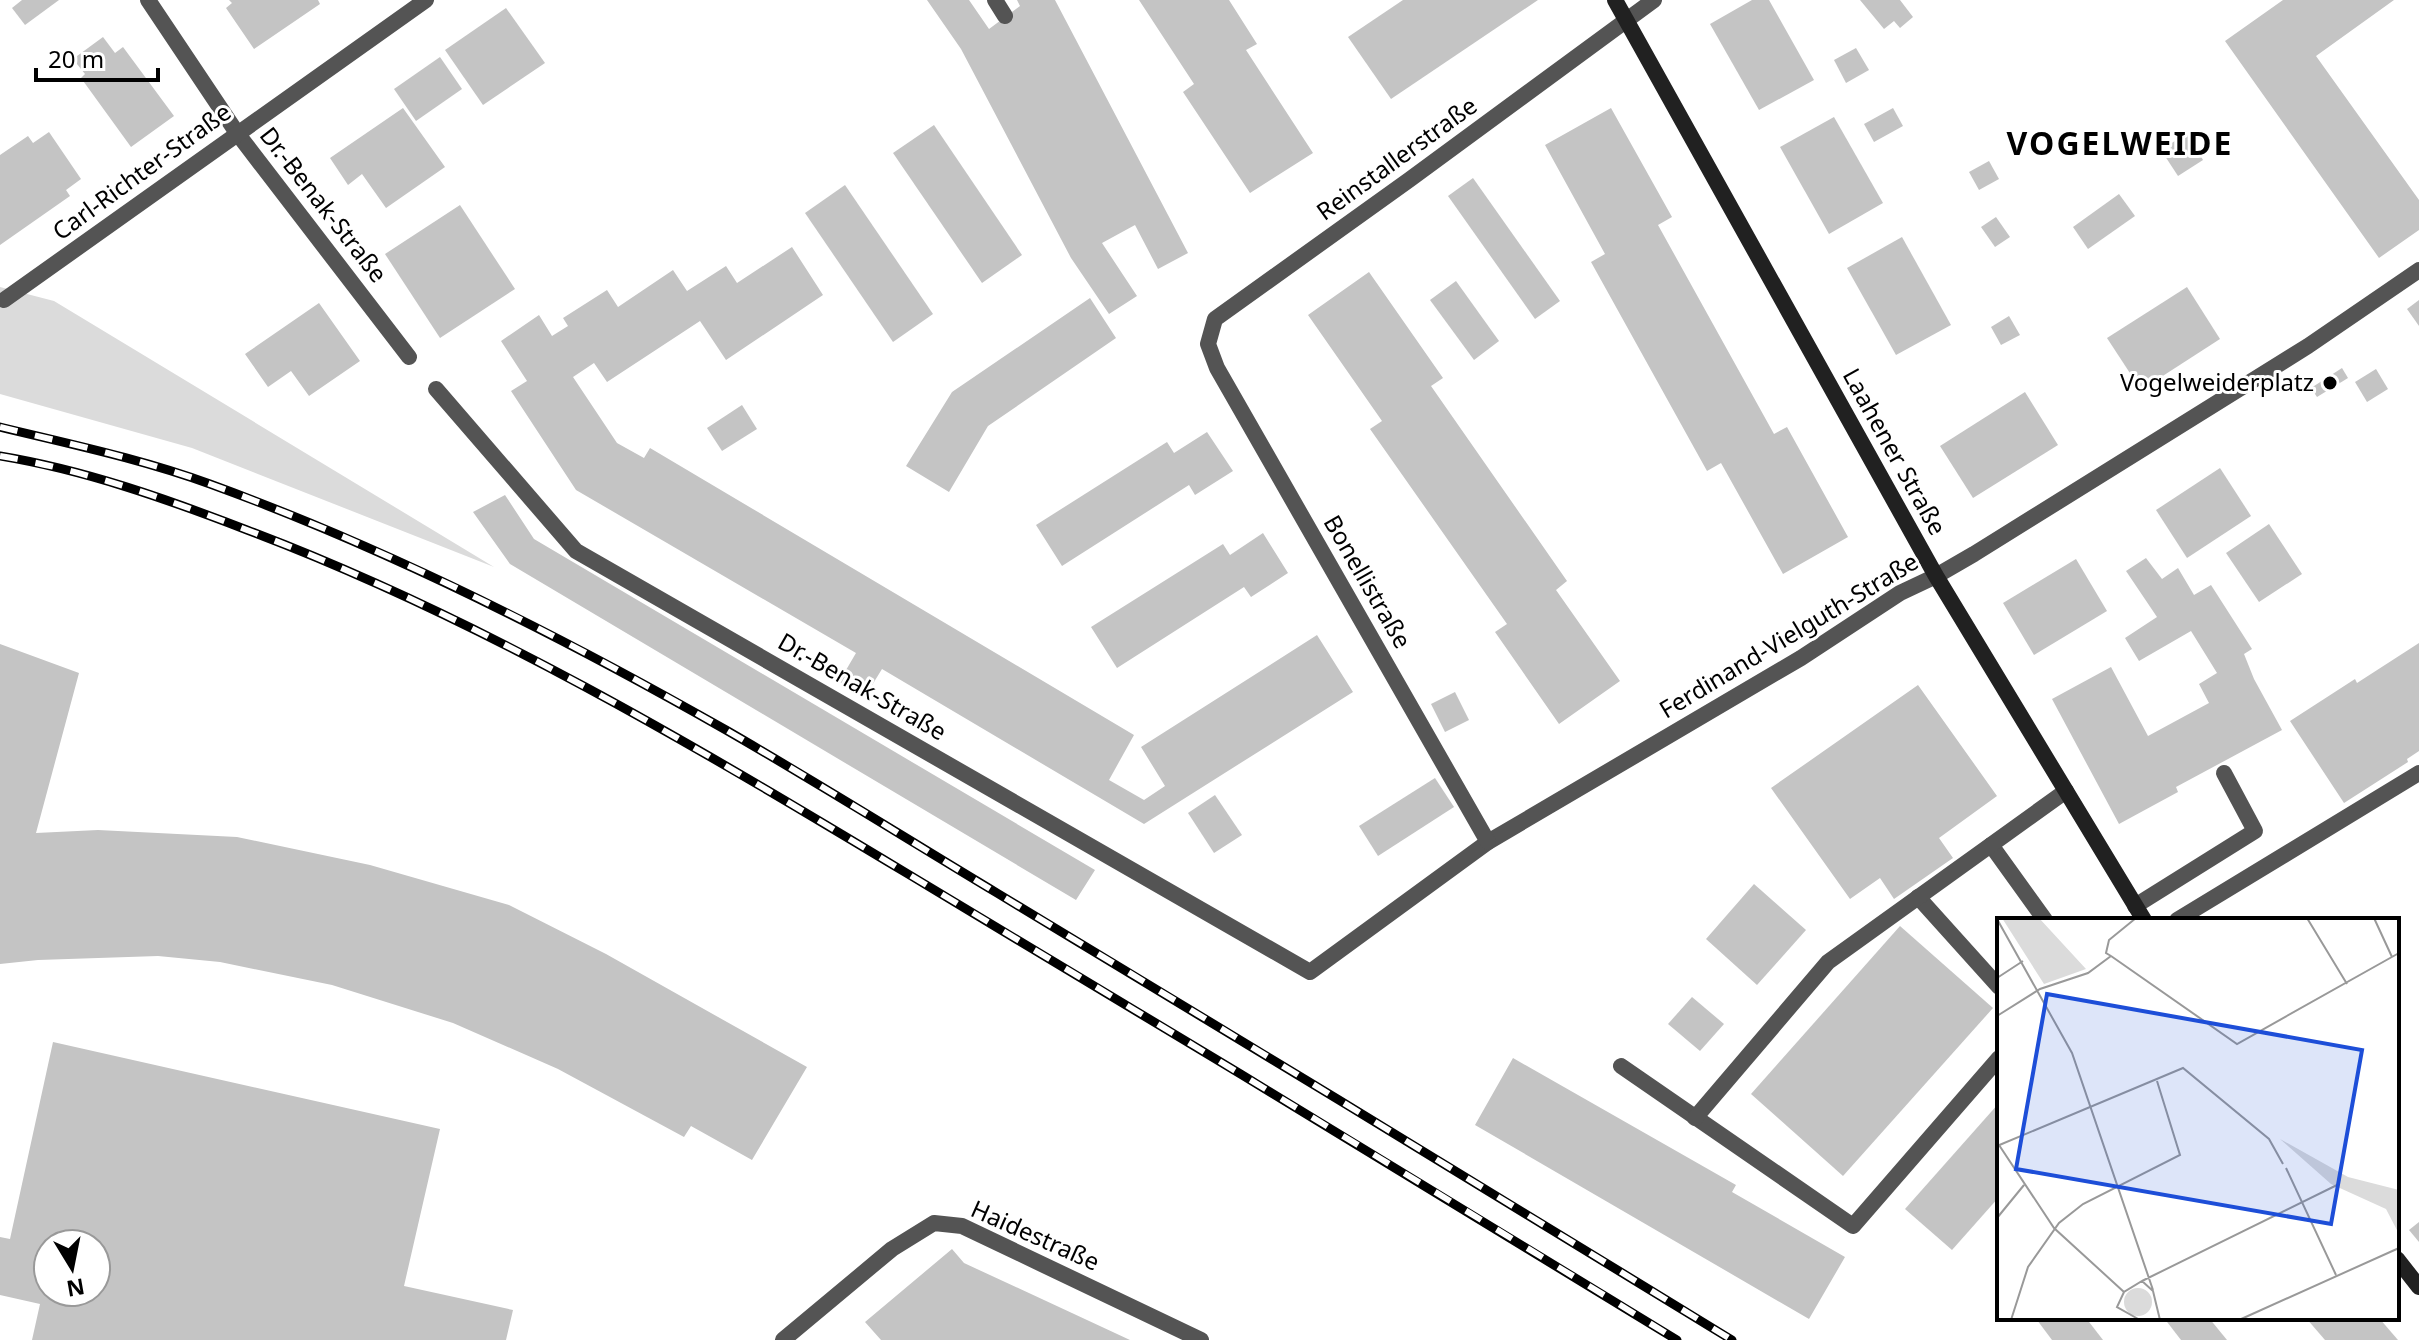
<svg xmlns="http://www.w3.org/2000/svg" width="2419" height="1340" font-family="'Noto Sans',sans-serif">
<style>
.green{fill:#dbdbdb}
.building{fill:#c4c4c4;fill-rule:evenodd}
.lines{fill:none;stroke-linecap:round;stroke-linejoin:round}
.lane{stroke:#545454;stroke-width:16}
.street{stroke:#545454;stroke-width:16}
.secondary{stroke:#212121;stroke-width:16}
.rail-casing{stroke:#000;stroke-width:9}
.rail{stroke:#fff;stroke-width:6;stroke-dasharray:18;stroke-linecap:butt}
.poi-dot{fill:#000;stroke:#fff;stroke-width:3}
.labels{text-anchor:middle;stroke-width:6;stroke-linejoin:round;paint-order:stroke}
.street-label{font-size:24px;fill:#000;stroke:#fff}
.poi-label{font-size:24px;fill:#000;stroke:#fff;text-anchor:end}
.district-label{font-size:32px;font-weight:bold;letter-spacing:2px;fill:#000;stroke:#fff}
.inset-road{fill:none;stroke:#999;stroke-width:2}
.view{fill:#1d4ed8;fill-opacity:0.15;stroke:#1d4ed8;stroke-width:4}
.inset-edge{fill:none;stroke:#000;stroke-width:4}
</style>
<rect width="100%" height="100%" fill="#fff"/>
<path class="green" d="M0 287 54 301 494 567 192 448 0 394Z"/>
<g class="building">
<path d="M22 0H59L25 25 12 8Z"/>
<path d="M229 0H318L320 4 254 49 226 8 232 3Z"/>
<path d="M927 0H969L989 29 1020 6 1017 0H1055L1188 253 1158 269 1135 225 1102 243 1137 296 1109 314 1071 258 961 49Z"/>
<path d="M1139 0H1229L1257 44 1246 50 1313 153 1250 193 1183 92 1194 84Z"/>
<path d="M1403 0H1538L1391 99 1348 37Z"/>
<path d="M1752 0H1769L1814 80 1759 110 1710 24Z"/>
<path d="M1860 0H1900L1913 17 1900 28 1894 21 1884 29Z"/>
<path d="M2283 0H2394L2316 56 2419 200V230L2379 258 2225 41Z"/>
<path d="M506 8 545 63 483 105 445 50Z"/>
<path d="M103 37 115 53 123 47 174 116 131 147 81 78 85 74 73 59Z"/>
<path d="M1856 48 1869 70 1846 83 1834 60Z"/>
<path d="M440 57 462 89 416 121 394 89Z"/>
<path d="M403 108 445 167 386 208 362 174 348 185 330 158Z"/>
<path d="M1611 108 1672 217 1658 225 1774 434 1787 427 1848 537 1783 574 1721 463 1707 471 1591 262 1605 254 1545 145Z"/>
<path d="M1893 108 1903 126 1874 142 1864 124Z"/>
<path d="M1834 117 1883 203 1829 234 1780 147Z"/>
<path d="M934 125 1022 255 982 283 893 153Z"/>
<path d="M49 132 81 179 66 190 70 196 0 245V155L28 136 33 143Z"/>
<path d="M2187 133 2203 160 2178 176 2161 150Z"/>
<path d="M1989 161 1999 179 1979 190 1969 172Z"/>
<path d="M1473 178 1560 301 1535 319 1448 196Z"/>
<path d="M845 185 933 314 893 342 805 213Z"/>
<path d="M2119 194 2135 216 2088 249 2073 227Z"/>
<path d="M460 205 515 289 440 338 385 254Z"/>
<path d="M1996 217 2010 237 1995 247 1981 227Z"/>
<path d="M1902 237 1951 325 1896 355 1847 268Z"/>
<path d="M792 247 823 295 726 360 700 321 607 382 594 363 573 377 617 443 644 458 650 448 1134 735 1109 780 1144 800 1165 786 1141 747 1317 635 1353 692 1144 824 882 669 866 695 839 682 856 653 576 490 511 391 527 381 501 341 539 315 552 336 568 326 563 318 607 290 618 307 673 270 687 291 726 266 737 283Z"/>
<path d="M1369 272 1443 378 1431 386 1567 581 1556 590 1620 681 1559 724 1495 632 1507 624 1370 429 1382 421 1308 315Z"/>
<path d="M1456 281 1499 341 1474 360 1430 300Z"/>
<path d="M2187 287 2220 339 2141 390 2107 338Z"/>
<path d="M1090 298 1116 338 988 426 949 492 906 466 952 392Z"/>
<path d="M2419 300V326L2407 309Z"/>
<path d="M319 303 360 361 309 396 291 371 268 387 245 354Z"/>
<path d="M2009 316 2020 335 2001 345 1991 327Z"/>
<path d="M2342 368 2348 378 2317 397 2311 388Z"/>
<path d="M2376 369 2388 389 2367 402 2355 382Z"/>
<path d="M2025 392 2058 445 1973 498 1940 446Z"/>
<path d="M742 405 757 429 722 451 707 428Z"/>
<path d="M1207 432 1233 471 1195 495 1189 485 1062 566 1036 525 1167 442 1174 453Z"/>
<path d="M2220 468 2251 516 2187 558 2156 510Z"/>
<path d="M505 495 534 539 1095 870 1076 900 510 564 473 512Z"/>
<path d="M2269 524 2302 574 2259 602 2226 553Z"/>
<path d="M1263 533 1288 573 1251 597 1244 587 1117 668 1091 627 1223 544 1230 555Z"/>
<path d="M2146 558 2162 579 2178 568 2194 595 2211 585 2252 649 2244 654 2254 679 2282 730 2176 787 2178 792 2119 824 2052 699 2111 667 2148 736 2209 703 2199 684 2217 673 2191 631 2139 661 2125 638 2157 617 2126 571Z"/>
<path d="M2076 559 2107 611 2034 655 2003 603Z"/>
<path d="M2419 643V751L2407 759 2408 762 2344 803 2290 721 2355 679 2357 683Z"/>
<path d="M0 644 79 673 36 833 98 830 237 837 370 865 509 905 606 954 807 1067 752 1160 691 1126 684 1137 558 1069 453 1023 332 985 220 962 158 956 38 960 0 964Z"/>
<path d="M1918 685 1997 796 1939 838 1953 858 1894 899 1880 878 1850 899 1771 788Z"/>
<path d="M1455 692 1469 720 1445 732 1431 704Z"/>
<path d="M1435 778 1454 807 1378 856 1359 826Z"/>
<path d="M1215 795 1242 835 1214 853 1188 813Z"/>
<path d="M1754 884 1806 930 1757 985 1706 939Z"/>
<path d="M1900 926 1993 1008 1843 1176 1751 1094Z"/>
<path d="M1692 997 1724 1024 1700 1051 1668 1024Z"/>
<path d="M53 1042 440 1129 404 1286 513 1310 506 1340H32L40 1304 0 1295V1237L10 1239ZM48 1244H96V1292H48Z"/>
<path d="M1513 1058 1736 1185 1732 1192 1845 1257 1809 1319 1475 1125Z"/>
<path d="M1999 1103V1197L1952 1250 1905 1209Z"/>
<path d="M2419 1222V1242L2409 1230Z"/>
<path d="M952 1249 964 1263 1130 1340H881L865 1322Z"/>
<path d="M2039 1318H2086L2103 1340H2052L2037 1320Z"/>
<path d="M2164 1318H2209L2227 1340H2181Z"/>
<path d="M2306 1318H2379L2398 1340H2325Z"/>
</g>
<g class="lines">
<g class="lane">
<path d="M995 0 1005 16"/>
<path d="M1991 845 2045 920"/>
<path d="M1918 897 1999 987"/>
<path d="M2135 906 2255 831 2224 773"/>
<path d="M2177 920 2419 773"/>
<path d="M1621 1066 1853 1226 1999 1058"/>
<path d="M1695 1118 1828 962 2066 791"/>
</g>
<g class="street">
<path d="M148 0 237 133 409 357"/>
<path d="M4 300 426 0"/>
<path d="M436 389 576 551 1310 972 1488 842 1801 658 1900 593 1936 576 1974 554 2308 346 2419 270"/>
<path d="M1488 842 1217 368 1208 344 1215 319 1409 180 1654 0"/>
<path d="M783 1340 892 1249 934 1223 962 1226 1201 1340"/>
</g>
<g class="secondary">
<path d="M1615 0 1936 576 2144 920"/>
<path d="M2397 1259 2419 1287"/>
</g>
<defs>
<g id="rail">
<path d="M0 427C70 444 142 459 210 484 389 549 561 636 726 730 818 783 907 839 997 893 1243 1041 1487 1190 1732 1340"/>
<path d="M0 456C85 470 167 499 247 530 481 618 695 746 908 874 1165 1028 1422 1183 1677 1340"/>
</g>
</defs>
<use href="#rail" class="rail-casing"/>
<use href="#rail" class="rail"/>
</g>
<circle class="poi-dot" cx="2330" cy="383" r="8"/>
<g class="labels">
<g class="street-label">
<text transform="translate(1397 159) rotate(-36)" y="8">Reinstallerstraße</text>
<text transform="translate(142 172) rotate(-36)" y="8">Carl-Richter-Straße</text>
<text transform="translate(323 205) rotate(52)" y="8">Dr.-Benak-Straße</text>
<text transform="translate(1894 452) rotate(61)" y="8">Laahener Straße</text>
<text transform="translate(1367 582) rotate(60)" y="8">Bonellistraße</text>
<text transform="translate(1789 636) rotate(-31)" y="8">Ferdinand-Vielguth-Straße</text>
<text transform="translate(862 687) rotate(30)" y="8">Dr.-Benak-Straße</text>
<text transform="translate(1035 1236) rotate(24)" y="8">Haidestraße</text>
</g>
<g class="poi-label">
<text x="2314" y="391">Vogelweiderplatz</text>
</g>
<g class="district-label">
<text x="2120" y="155">VOGELWEIDE</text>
</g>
</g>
<g transform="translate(1997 918)">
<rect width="402" height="402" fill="#fff"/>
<path d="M5 0H42L89 51 47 66ZM283 221 351 259 402 272V316L389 291 334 266ZM127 384a14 14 0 1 1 28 0a14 14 0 1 1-28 0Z" fill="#dbdbdb"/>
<path class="inset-road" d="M310 0 350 66M377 0 395 39M0 1 75 135 156 372M114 38 240 126 402 35M114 38 109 35 112 22 139 0M0 60 26 43M0 98 43 71 91 55 114 38M2 227 57 310 127 374M0 228 186 150 272 221 286 246M289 250 339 357M0 300 27 267M145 363 340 267M14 402 31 349 62 305 86 286 183 237 160 163M143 402 120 389 127 374 145 363 156 373 163 402M242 402 402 330"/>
<path class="view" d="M50 76 365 132 334 306 19 251Z"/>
<rect width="402" height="402" class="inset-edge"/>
</g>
<g transform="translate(72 1268) rotate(170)"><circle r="38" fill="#ffffff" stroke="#999999" stroke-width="2"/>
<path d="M0-6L14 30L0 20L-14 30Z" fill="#000000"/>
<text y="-12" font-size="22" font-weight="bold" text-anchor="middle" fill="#000000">N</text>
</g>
<path d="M36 68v12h122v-12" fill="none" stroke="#000000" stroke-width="4"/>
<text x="48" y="68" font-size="24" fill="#000000" stroke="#ffffff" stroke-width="6" paint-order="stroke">20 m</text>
</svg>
